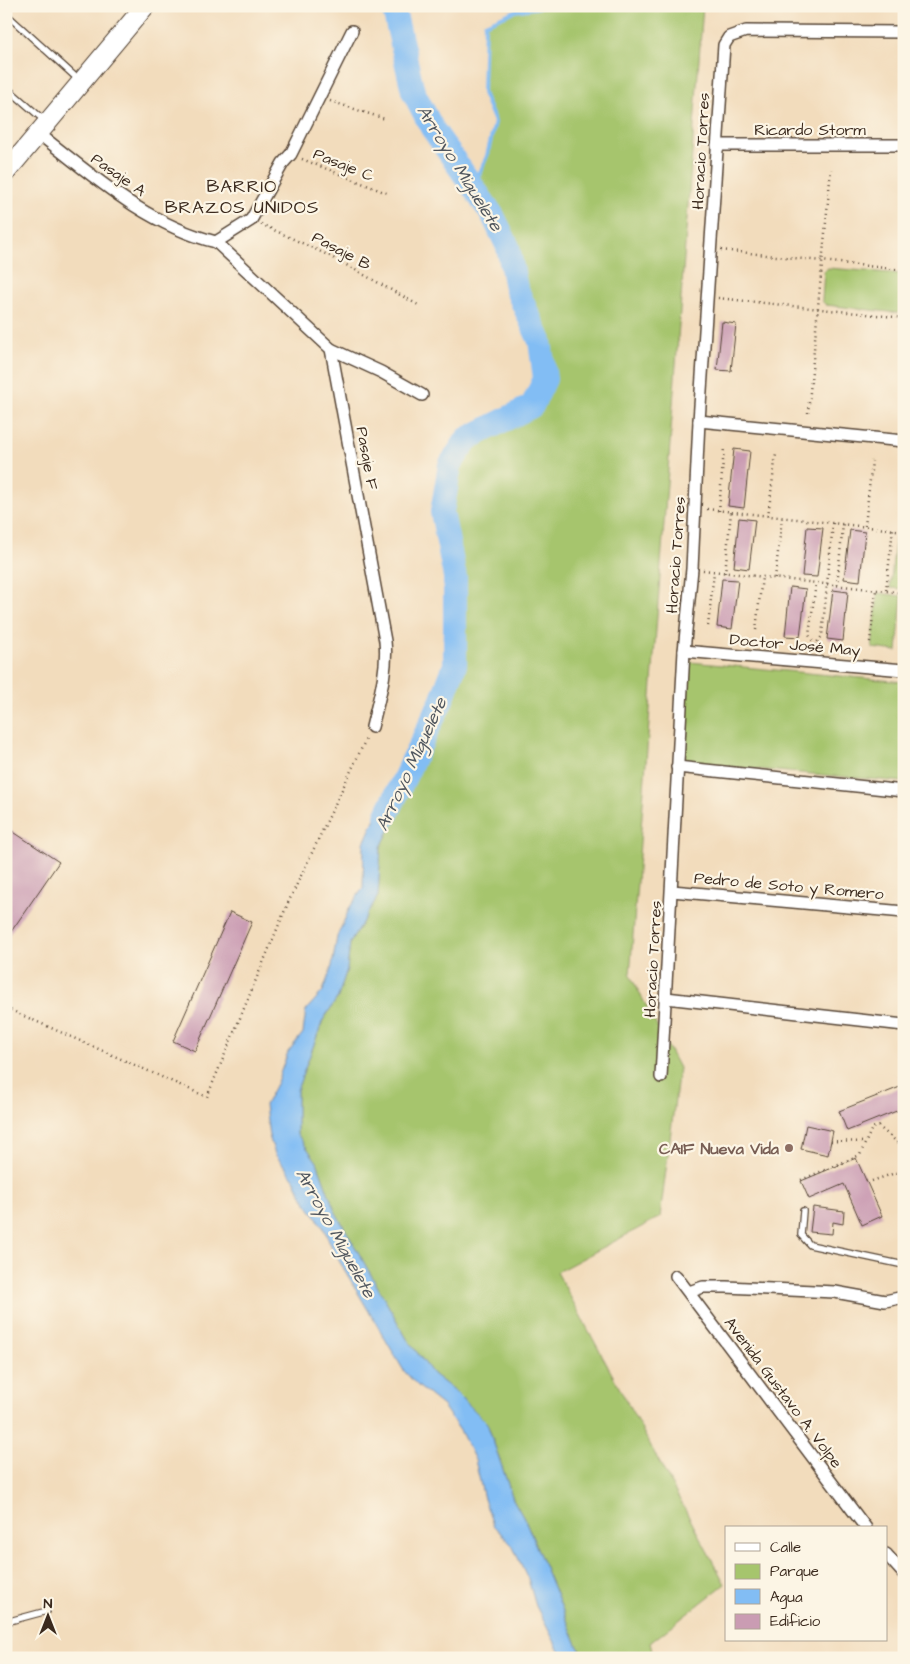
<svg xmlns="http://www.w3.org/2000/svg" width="910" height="1664" font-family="'Architects Daughter',sans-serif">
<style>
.green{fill:#a6c56d;stroke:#707846}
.water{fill:#82bdf4;stroke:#5e7489}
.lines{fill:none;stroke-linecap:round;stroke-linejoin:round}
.stream{stroke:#82bdf4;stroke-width:4}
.river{stroke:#82bdf4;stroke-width:24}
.building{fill:#ca9cb3}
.service-casing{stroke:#564536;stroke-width:8}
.minor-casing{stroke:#564536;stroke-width:14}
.primary-casing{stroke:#564536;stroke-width:21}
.path{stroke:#564536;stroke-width:2.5;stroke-dasharray:1 4;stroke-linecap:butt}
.service{stroke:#fff;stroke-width:5.5}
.minor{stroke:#fff;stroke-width:11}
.primary{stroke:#fff;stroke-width:19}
.education-dot{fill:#8d6e63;stroke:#fcf5e5;stroke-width:2}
.labels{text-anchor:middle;stroke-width:4.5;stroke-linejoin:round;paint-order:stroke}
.street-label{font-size:16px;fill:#3b2a1e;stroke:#fcf5e5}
.education-label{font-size:16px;font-weight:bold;fill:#785e54;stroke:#fcf5e5;text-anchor:end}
.water-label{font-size:18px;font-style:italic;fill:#50565e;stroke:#fcf5e5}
.neighbourhood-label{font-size:18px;letter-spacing:1px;fill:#3b2a1e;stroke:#fcf5e5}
</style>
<rect width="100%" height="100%" fill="#fcf5e5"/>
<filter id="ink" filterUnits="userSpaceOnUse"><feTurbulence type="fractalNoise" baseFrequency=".02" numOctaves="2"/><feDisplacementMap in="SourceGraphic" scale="10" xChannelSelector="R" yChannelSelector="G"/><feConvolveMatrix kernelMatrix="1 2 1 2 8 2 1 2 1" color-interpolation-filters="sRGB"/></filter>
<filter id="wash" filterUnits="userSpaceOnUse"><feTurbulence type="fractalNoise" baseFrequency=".0096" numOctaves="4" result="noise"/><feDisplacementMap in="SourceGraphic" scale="20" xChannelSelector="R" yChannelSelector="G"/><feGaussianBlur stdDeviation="1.12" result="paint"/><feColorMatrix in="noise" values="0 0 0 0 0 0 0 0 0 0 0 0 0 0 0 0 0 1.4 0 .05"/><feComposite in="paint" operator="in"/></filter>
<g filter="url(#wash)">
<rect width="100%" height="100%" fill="#f2dcbc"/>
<g class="green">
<path d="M546 6H703L630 975 679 1068 660 1217 557 1272 725 1584 650 1643 654 1658H587L578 1647 527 1524 513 1499 487 1423 456 1392 433 1374 407 1339 335 1211 317 1162 297 1134V1090L323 1020 338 997 347 969 350 943 378 896 381 847 400 808 401 788 415 752 441 702 455 665V577L442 512 450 465 467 439 532 406 545 379 540 341 516 288 508 247 493 216 473 189 487 156 495 122 483 93 485 24 515 11Z"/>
<path d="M828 268 903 274V308L898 313 826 305 822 301 824 271Z"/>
<path d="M896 533 904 534V589L890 588Z"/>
<path d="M878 593 902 596 897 651 872 648Z"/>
<path d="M690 662 904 682V782L685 763 683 754 686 665Z"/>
</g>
<path class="water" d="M401 788 400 808 381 847 378 896 350 943 347 969 338 997 323 1020 297 1090V1134L317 1162 335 1211 407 1339 433 1374 456 1392 487 1423 513 1499 527 1524 578 1647 587 1658H563L536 1606 528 1579 512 1545 493 1525 484 1499 475 1460 461 1432 443 1406 418 1386 404 1371 334 1252 323 1227 306 1203 294 1179 275 1154 269 1136 265 1105 277 1082 288 1052 303 1033 306 1010 323 991 332 966 337 937 350 907 363 888 364 843 378 811Z"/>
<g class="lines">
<g class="stream">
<path d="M897 6 904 8"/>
<path d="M473 189 487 156 495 122 483 93 485 24 515 11 546 6"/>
</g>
<path class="river" d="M386 816 441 702 455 665V577L442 512 450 465 467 439 532 406 545 379 540 341 516 288 508 247 493 216 432 128 413 91 393 6"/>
</g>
<g id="blocks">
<g class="building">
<path d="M722 322 736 324 731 371 717 370Z"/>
<path d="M734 449 750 451 744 508 728 506Z"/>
<path d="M739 518 755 520 749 569 734 567Z"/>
<path d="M807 527 823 528 817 577 802 576Z"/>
<path d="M850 530 865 532 860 581 844 579Z"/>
<path d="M722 579 738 580 732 629 717 627Z"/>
<path d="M790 587 806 589 800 637 785 636Z"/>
<path d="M833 590 848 592 843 641 827 639Z"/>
<path d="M6 827 59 862 6 939Z"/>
<path d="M230 912 252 922 195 1051 173 1041Z"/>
<path d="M900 1087 904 1098V1108L847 1131 839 1111Z"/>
<path d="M806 1125 833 1131 828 1155 801 1149Z"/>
<path d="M856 1158 882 1216 862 1225 844 1184 809 1199 801 1181Z"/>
<path d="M813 1207 844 1211 843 1224 833 1222 832 1234 810 1232Z"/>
</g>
</g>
</g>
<g filter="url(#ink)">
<use href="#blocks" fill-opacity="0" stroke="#564536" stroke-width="1"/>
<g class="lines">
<defs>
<g id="service">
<path d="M6 14 80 81"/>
<path d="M6 87 46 122"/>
<path d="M803 1211 801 1235 810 1245 904 1265"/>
<path d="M6 1622 47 1611"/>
</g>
<g id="minor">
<path d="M38 133C93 176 147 225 216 242"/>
<path d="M717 145H904"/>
<path d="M216 242 331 349 385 641C388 670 379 698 372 727"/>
<path d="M216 242 251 220 283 163 291 154 352 31"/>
<path d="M331 349 381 372 422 395"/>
<path d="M699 421 904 441"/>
<path d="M684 651 904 670"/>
<path d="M677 767 904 791"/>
<path d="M672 891 904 912"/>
<path d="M666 998 904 1025"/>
<path d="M661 1077 684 651 692 569 699 421 724 45 729 37 746 31 904 32"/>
<path d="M676 1276 866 1528"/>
<path d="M689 1292 703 1287H726L835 1292 885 1301 904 1297"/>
<path d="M886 1554 904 1574"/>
</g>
<path id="primary" d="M6 172 145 6"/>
</defs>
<use href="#service" class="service-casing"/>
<use href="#minor" class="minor-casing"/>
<use href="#primary" class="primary-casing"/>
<g class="path">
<path d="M330 101 385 119"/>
<path d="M302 159 389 194"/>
<path d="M261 224 332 257 420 306"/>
<path d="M721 250 904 270"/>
<path d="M718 298 904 318"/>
<path d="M808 413 831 169"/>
<path d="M902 419 904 399"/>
<path d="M707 509 904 531"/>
<path d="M719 511 724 448"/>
<path d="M768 516 776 454"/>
<path d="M865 526 872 461"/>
<path d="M703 570 904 593"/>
<path d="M725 573 731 512"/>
<path d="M775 578 782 518"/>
<path d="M837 585 843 524"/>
<path d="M886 590 893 529"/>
<path d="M708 626 714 572"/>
<path d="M756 630 762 577"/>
<path d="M870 642 876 590"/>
<path d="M815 645 809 635 816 583"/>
<path d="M900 648 904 616"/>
<path d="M814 651 815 645 822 636 833 523"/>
<path d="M6 1008 207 1097 288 903 367 737"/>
<path d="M831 1141 866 1142"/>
<path d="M801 1180 860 1155 872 1128 878 1126 904 1148"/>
<path d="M872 1181 904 1170"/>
</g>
<use href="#service" class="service"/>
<use href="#minor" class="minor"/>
<use href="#primary" class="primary"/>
</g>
</g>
<circle class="education-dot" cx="789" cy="1148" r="5"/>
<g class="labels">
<g class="street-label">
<text x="810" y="135">Ricardo Storm</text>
<text transform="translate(700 151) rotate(-87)" y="6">Horacio Torres</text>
<text transform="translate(344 164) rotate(22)" y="6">Pasaje C</text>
<text transform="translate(119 174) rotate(35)" y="6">Pasaje A</text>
<text transform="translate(342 250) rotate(28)" y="6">Pasaje B</text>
<text transform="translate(368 458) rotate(80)" y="6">Pasaje F</text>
<text transform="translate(675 555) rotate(-86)" y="6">Horacio Torres</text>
<text transform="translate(795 644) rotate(5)" y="6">Doctor José May</text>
<text transform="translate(789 885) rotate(5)" y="6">Pedro de Soto y Romero</text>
<text transform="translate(652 959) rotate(-87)" y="6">Horacio Torres</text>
<text transform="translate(784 1392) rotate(53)" y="6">Avenida Gustavo A. Volpe</text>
</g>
<g class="education-label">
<text x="779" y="1154">CAIF Nueva Vida</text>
</g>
<g class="water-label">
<text transform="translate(460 168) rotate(58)" y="6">Arroyo Miguelete</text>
<text transform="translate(411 764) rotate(-65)" y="6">Arroyo Miguelete</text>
<text transform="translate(336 1233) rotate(61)" y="6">Arroyo Miguelete</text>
</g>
<g class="neighbourhood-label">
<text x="242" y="192">BARRIO<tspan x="242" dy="21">BRAZOS UNIDOS</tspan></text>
</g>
</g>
<rect width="910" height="1664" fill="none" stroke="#fcf5e5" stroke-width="25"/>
<rect x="725" y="1526" width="162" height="115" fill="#fcf5e5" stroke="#afa495"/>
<rect x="735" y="1543" width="25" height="8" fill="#ffffff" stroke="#afa495"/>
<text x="770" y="1552" font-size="15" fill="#3b2a1e">Calle</text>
<rect x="735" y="1564" width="25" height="15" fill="#a6c56d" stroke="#afa495"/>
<text x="770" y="1576" font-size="15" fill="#3b2a1e">Parque</text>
<rect x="735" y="1589" width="25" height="15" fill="#82bdf4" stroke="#afa495"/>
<text x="770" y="1602" font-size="15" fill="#3b2a1e">Agua</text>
<rect x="735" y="1614" width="25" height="15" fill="#ca9cb3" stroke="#afa495"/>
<text x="770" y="1626" font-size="15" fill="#3b2a1e">Edificio</text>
<g transform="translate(48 1616)" stroke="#fcf5e5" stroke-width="4" paint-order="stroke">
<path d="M0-4L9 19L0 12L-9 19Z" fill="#3b2a1e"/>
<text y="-8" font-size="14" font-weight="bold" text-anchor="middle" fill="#3b2a1e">N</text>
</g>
</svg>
